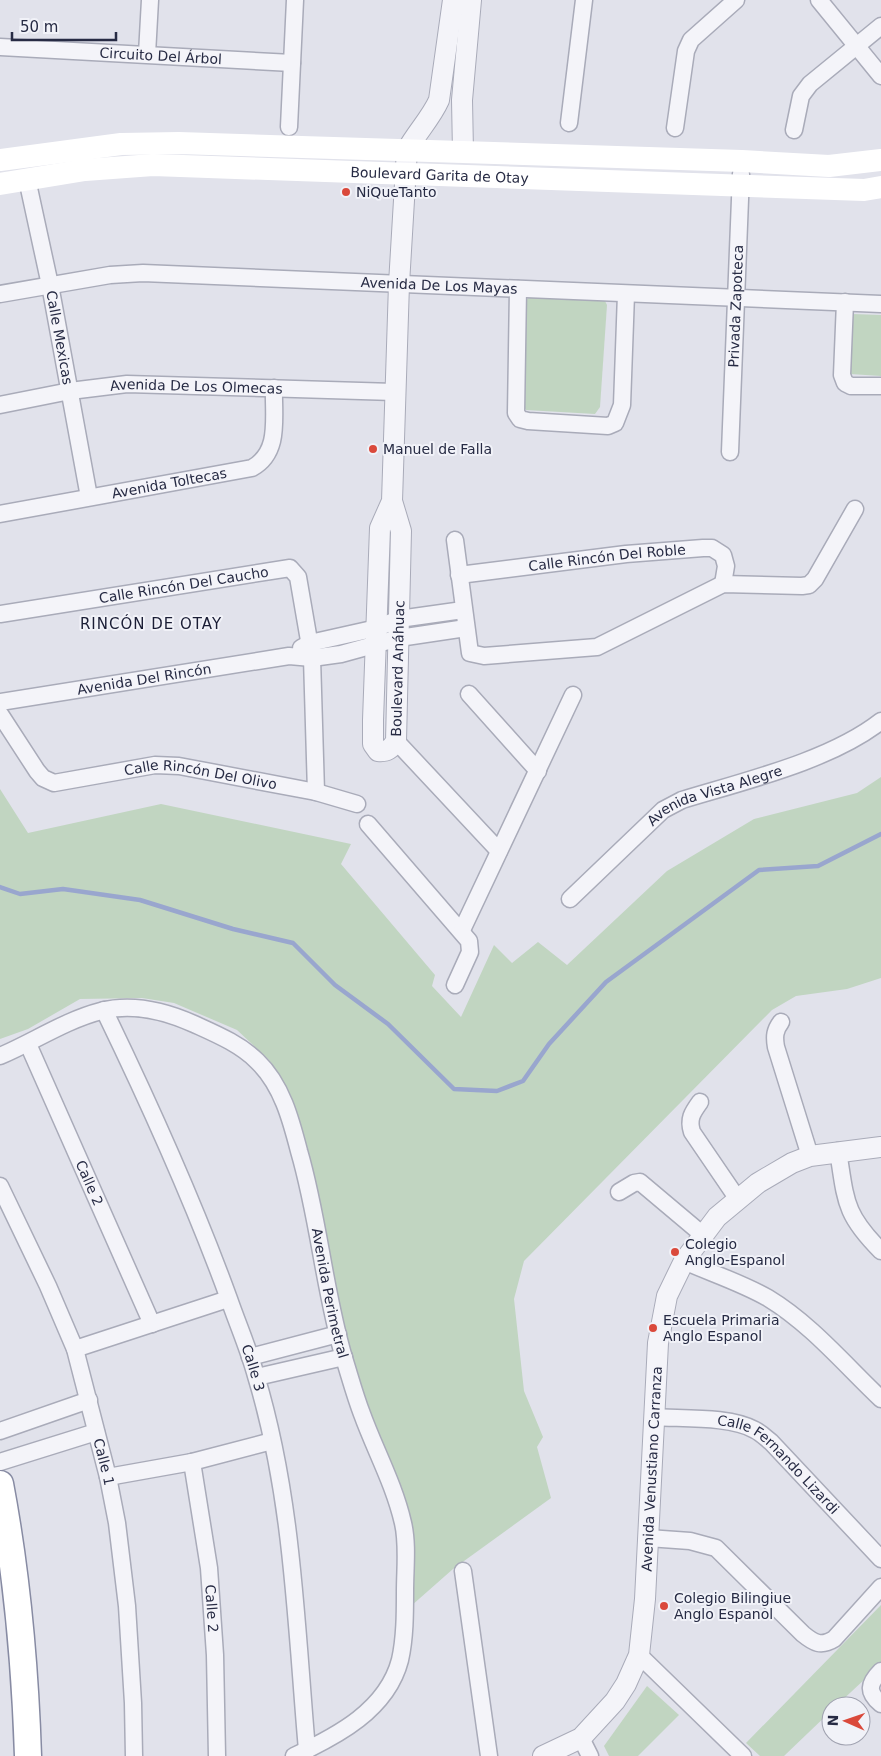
<svg xmlns="http://www.w3.org/2000/svg" width="881" height="1756" font-family="'DejaVu Sans',sans-serif">
<style>
.green{fill:#c1d5c1}
.lines{fill:none;stroke-linecap:round;stroke-linejoin:round}
.stream{stroke:#99a6ce;stroke-width:4.5}
.minor-casing{stroke:#a9abb9;stroke-width:19}
.tertiary-casing{stroke:#a9abb9;stroke-width:22}
.trunk-casing{stroke:#878ba3;stroke-width:29}
.minor{stroke:#f4f4f9;stroke-width:16}
.tertiary{stroke:#f4f4f9;stroke-width:20}
.secondary{stroke:#fff;stroke-width:22}
.trunk{stroke:#fff;stroke-width:26}
.poi-dot{fill:#da493b;stroke:#f1f2f8;stroke-width:2}
.labels{text-anchor:middle;stroke-width:4;stroke-linejoin:round;paint-order:stroke}
.street-label{font-size:14px;fill:#272b44;stroke:#f1f2f8}
.poi-label{font-size:14px;fill:#272b44;stroke:#f1f2f8;text-anchor:start}
.neighbourhood-label{font-size:15px;letter-spacing:1px;fill:#1a1d35;stroke:#f1f2f8}
</style>
<rect width="100%" height="100%" fill="#e1e2eb"/>
<g class="green">
<path d="M531 296 604 299 607 305 600 407 595 414 526 410 520 402 525 301Z"/>
<path d="M852 314 881 315V376L850 374Z"/>
<path d="M881 777V978L847 989 796 996 772 1010 524 1261 514 1299 524 1391 543 1437 537 1447 551 1498 453 1569 411 1606V1559L402 1488 345 1355 299 1121 269 1060 237 1030 174 1003 142 998 80 999 28 1029 0 1039V789L28 833 161 804 351 844 341 864 435 975 432 986 461 1017 494 945 512 963 538 942 567 965 667 871 754 819 857 793Z"/>
<path d="M881 1605V1664L836 1706H831V1711L784 1756H760L746 1743Z"/>
<path d="M647 1686 679 1715 638 1756H609L604 1746Z"/>
</g>
<g class="lines">
<path class="stream" d="M0 887 20 894 63 889 140 900 233 929 293 943 335 985 388 1024 454 1089 497 1091 523 1081 549 1044 606 982 759 870 818 866 881 834"/>
<defs>
<g id="minor">
<path d="M819 0 881 76"/>
<path id="s1" d="M0 47 292 63"/>
<path d="M147 54 150 0"/>
<path d="M569 123 584 0"/>
<path d="M289 127 295 0"/>
<path d="M675 128 686 51 691 40 736 0"/>
<path d="M794 130 801 96 810 84 881 26"/>
<path id="s2" d="M27 179 50 285 89 497"/>
<path d="M518 289 516 413 520 419 528 421 608 426 615 423 622 405 626 294"/>
<path id="s3" d="M0 294 110 275 143 273 881 304"/>
<path d="M845 302 842 375 845 383 851 386H881"/>
<path id="s4" d="M0 405 70 391 127 384 394 392"/>
<path id="s5" d="M730 452 741 174"/>
<path id="s6" d="M0 514 252 468C281 452 273 417 274 388"/>
<path d="M455 540 470 653 484 656 597 647 723 584 802 586 809 585 815 579 855 509"/>
<path id="s7" d="M459 575 626 554 703 548H712L723 555 726 566 723 584"/>
<path id="s8" d="M0 614 290 568 298 577 312 658 316 792"/>
<path d="M301 648 310 643 377 628 399 619 463 610"/>
<path d="M469 694 538 771"/>
<path id="s9" d="M0 702 289 656 312 658 341 654 399 638 466 628"/>
<path id="s10" d="M0 714 37 771 43 778 54 783 155 765 179 766 316 792 357 804"/>
<path d="M396 741 499 851"/>
<path d="M368 824 469 941 470 952 455 985"/>
<path id="s11" d="M570 899 663 810 682 800C744 781 830 761 881 721"/>
<path d="M462 930 573 695"/>
<path id="s12" d="M104 1010C150 1105 193 1200 229 1299 238 1325 249 1350 256 1376 293 1498 296 1625 307 1750"/>
<path d="M781 1022C775 1030 774 1036 776 1047L810 1156"/>
<path id="s13" d="M28 1044 152 1324"/>
<path id="s14" d="M0 1056C33 1042 66 1020 101 1011 132 1003 165 1011 194 1024 216 1034 240 1044 257 1061 282 1085 291 1120 299 1151 319 1219 324 1291 344 1358 350 1377 355 1396 362 1414 375 1450 394 1484 403 1523 408 1544 405 1569 405 1591 405 1613 405 1638 400 1660 387 1710 337 1736 294 1756"/>
<path d="M700 1102C692 1113 688 1119 692 1132L737 1198"/>
<path d="M838 1151C846 1201 844 1214 881 1251"/>
<path id="s15" d="M0 1186 48 1286 75 1349 108 1477 117 1523 127 1606 133 1703 134 1756"/>
<path d="M619 1192 634 1183 640 1182 703 1235"/>
<path d="M684 1261C711 1273 742 1283 768 1298 811 1324 845 1365 881 1399"/>
<path d="M75 1349 228 1299"/>
<path d="M250 1357 338 1334"/>
<path d="M257 1377 344 1357"/>
<path id="s16" d="M654 1417C682 1419 731 1416 755 1430 761 1433 766 1438 771 1442L881 1559"/>
<path d="M0 1431 89 1400"/>
<path d="M0 1462 96 1432"/>
<path id="s17" d="M192 1462 209 1568 215 1655 217 1756"/>
<path d="M108 1477 192 1462 272 1441"/>
<path d="M648 1538 690 1541 716 1548 803 1634C814 1643 821 1647 834 1639L881 1587"/>
<path d="M463 1571 489 1756"/>
<path d="M639 1655 743 1756"/>
<path d="M881 1671C868 1684 867 1692 881 1704"/>
<path d="M581 1738 590 1756"/>
</g>
<g id="tertiary">
<path d="M463 152 462 100 471 0"/>
<path id="s18" d="M392 501 380 528 373 720V744L378 751C387 752 391 749 396 741L401 531 392 501 399 284 407 150C417 132 431 118 439 100L453 0"/>
<path id="s19" d="M543 1756 581 1738 615 1701 626 1684 639 1655 645 1599 658 1343 667 1296 684 1261 717 1217 758 1183 792 1163 810 1156 881 1147"/>
</g>
<path id="trunk" d="M0 1484C17 1574 25 1664 28 1756"/>
</defs>
<use href="#minor" class="minor-casing"/>
<use href="#tertiary" class="tertiary-casing"/>
<use href="#trunk" class="trunk-casing"/>
<use href="#minor" class="minor"/>
<use href="#tertiary" class="tertiary"/>
<g class="secondary">
<path d="M0 160 121 144 179 143 742 161 829 166 881 160"/>
<path id="s20" d="M0 184 85 170 153 165 864 190 881 187"/>
</g>
<use href="#trunk" class="trunk"/>
</g>
<g class="poi-dot">
<circle cx="346" cy="192" r="5"/>
<circle cx="373" cy="449" r="5"/>
<circle cx="675" cy="1252" r="5"/>
<circle cx="653" cy="1328" r="5"/>
<circle cx="664" cy="1606" r="5"/>
</g>
<g class="labels">
<g class="street-label">
<text dy="5" stroke="none"><textPath href="#s1" startOffset="161">Circuito Del Árbol</textPath></text>
<text dy="5" stroke="none"><textPath href="#s20" startOffset="441">Boulevard Garita de Otay</textPath></text>
<text dy="5" stroke="none"><textPath href="#s3" startOffset="441">Avenida De Los Mayas</textPath></text>
<text dy="5" stroke="none"><textPath href="#s5" startOffset="146">Privada Zapoteca</textPath></text>
<text dy="5" stroke="none"><textPath href="#s2" startOffset="162">Calle Mexicas</textPath></text>
<text dy="5" stroke="none"><textPath href="#s4" startOffset="198">Avenida De Los Olmecas</textPath></text>
<text dy="5" stroke="none"><textPath href="#s6" startOffset="172">Avenida Toltecas</textPath></text>
<text dy="5" stroke="none"><textPath href="#s7" startOffset="149">Calle Rincón Del Roble</textPath></text>
<text dy="5" stroke="none"><textPath href="#s8" startOffset="186">Calle Rincón Del Caucho</textPath></text>
<text dy="5" stroke="none"><textPath href="#s18" startOffset="349">Boulevard Anáhuac</textPath></text>
<text dy="5" stroke="none"><textPath href="#s9" startOffset="146">Avenida Del Rincón</textPath></text>
<text dy="5" stroke="none"><textPath href="#s10" startOffset="238">Calle Rincón Del Olivo</textPath></text>
<text dy="5" stroke="none"><textPath href="#s11" startOffset="182">Avenida Vista Alegre</textPath></text>
<text dy="5" stroke="none"><textPath href="#s13" startOffset="152">Calle 2</textPath></text>
<text dy="5" stroke="none"><textPath href="#s14" startOffset="526">Avenida Perimetral</textPath></text>
<text dy="5" stroke="none"><textPath href="#s12" startOffset="388">Calle 3</textPath></text>
<text dy="5" stroke="none"><textPath href="#s15" startOffset="296">Calle 1</textPath></text>
<text dy="5" stroke="none"><textPath href="#s19" startOffset="331">Avenida Venustiano Carranza</textPath></text>
<text dy="5" stroke="none"><textPath href="#s16" startOffset="141">Calle Fernando Lizardi</textPath></text>
<text dy="5" stroke="none"><textPath href="#s17" startOffset="148">Calle 2</textPath></text>
</g>
<g class="poi-label">
<text x="356" y="197">NiQueTanto</text>
<text x="383" y="454">Manuel de Falla</text>
<text x="685" y="1249">Colegio<tspan x="685" dy="16">Anglo-Espanol</tspan></text>
<text x="663" y="1325">Escuela Primaria<tspan x="663" dy="16">Anglo Espanol</tspan></text>
<text x="674" y="1603">Colegio Bilingiue<tspan x="674" dy="16">Anglo Espanol</tspan></text>
</g>
<g class="neighbourhood-label">
<text x="151" y="629">RINCÓN DE OTAY</text>
</g>
</g>
<g transform="translate(846 1721) rotate(272)"><circle r="24" fill="#f1f2f8" stroke="#a0a2b0"/>
<path d="M0-4L9 19L0 12L-9 19Z" fill="#da493b"/>
<text y="-8" font-size="14" font-weight="bold" text-anchor="middle" fill="#272b44">N</text>
</g>
<path d="M12 32v8h104v-8" fill="none" stroke="#272b44" stroke-width="2.5"/>
<text x="20" y="32" font-size="15" fill="#272b44" stroke="#f1f2f8" stroke-width="4" paint-order="stroke">50 m</text>
</svg>
